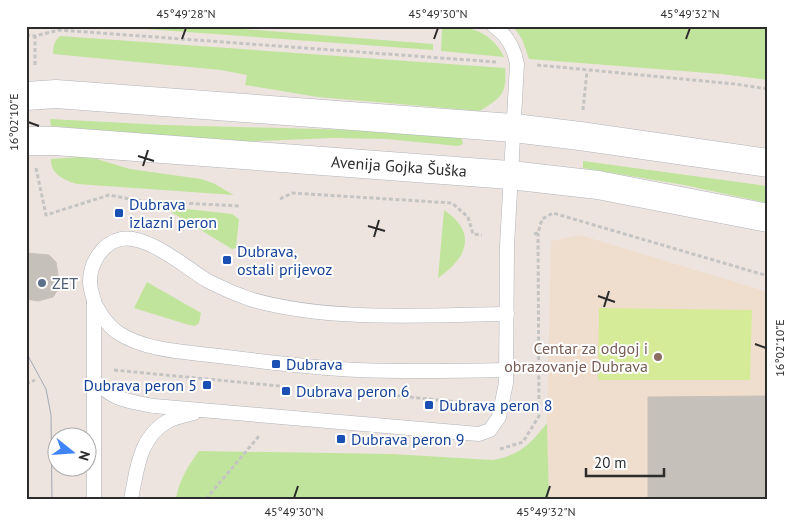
<svg xmlns="http://www.w3.org/2000/svg" width="794" height="525" font-family="'PT Sans',sans-serif">
<style>
.education{fill:#efdece}
.green{fill:#c1e49c}
.pitch{fill:#d6eb97}
.building{fill:#c6c0ba;stroke:#c9c0b8}
.lines{fill:none;stroke-linecap:round;stroke-linejoin:round}
.lane-casing{stroke:#afb4bc;stroke-width:15}
.secondary-casing{stroke:#afb4bc;stroke-width:29}
.path{stroke:#c4c4c4;stroke-width:3;stroke-dasharray:4 2.5;stroke-linecap:butt}
.lane{stroke:#fff;stroke-width:14}
.secondary{stroke:#fff;stroke-width:28}
.tram{stroke:#a1a8b6;stroke-width:1}
.ticks{fill:none;stroke:#2c2c2c;stroke-width:2}
.transit-dot{fill:#1a4fb4;stroke:#fff;stroke-width:2}
.service-dot{fill:#5c6f8a;stroke:#fff;stroke-width:2}
.education-dot{fill:#8d6e63;stroke:#fff;stroke-width:2}
.labels{text-anchor:middle;stroke-width:4;stroke-linejoin:round;paint-order:stroke}
.street-label{font-size:16px;fill:#2c2c2c;stroke:#fff}
.transit-label{font-size:16px;fill:#164399;stroke:#fff;text-anchor:start}
.service-label{font-size:16px;fill:#4e5e75;stroke:#fff;text-anchor:start}
.education-label{font-size:16px;fill:#785e54;stroke:#fff;text-anchor:end}
.neatline{fill:none;stroke:#2c2c2c;stroke-width:2}
.ticks-label{font-size:12px;text-anchor:middle;fill:#2c2c2c}
</style>
<rect width="100%" height="100%" fill="#eee4df"/>
<path class="education" d="M580 235 768 292V499H549L547 423 551 241Z"/>
<g class="green">
<path d="M104 26H205L433 44V50Z"/>
<path d="M444 26C470 26 491 31 504 57L441 51 442 29Z"/>
<path d="M513 26H768V80L721 74 529 59 522 39Z"/>
<path d="M60 36 505 68C507 94 502 97 480 111L318 97 245 85 247 75 221 70 53 54C53 46 54 42 60 36Z"/>
<path d="M50 119 164 125 355 130 459 137 462 140 463 144 458 146 386 139 333 138 237 142 51 126Z"/>
<path d="M80 157 97 159 130 169 201 179 213 183 234 195 77 184C64 180 50 174 51 159Z"/>
<path d="M583 161 768 186V203L684 185 583 168Z"/>
<path d="M169 207 232 214 239 219 236 248 232 249 168 210Z"/>
<path d="M444 210C478 233 467 258 438 278Z"/>
<path d="M147 282 201 313 199 323 195 326 189 325 134 308Z"/>
<path d="M547 423 549 499H176C179 480 188 466 199 451L392 454 493 460C521 455 531 443 547 423Z"/>
</g>
<path class="pitch" d="M599 308 752 310 750 380H598Z"/>
<g class="building">
<path d="M26 253 49 255 56 262 58 275 57 291 53 297 38 301 26 299Z"/>
<path d="M768 396V499H648V397Z"/>
</g>
<g class="lines">
<defs>
<g id="lane">
<path d="M94 302C100 313 106 324 117 332 145 351 186 352 219 356 265 362 312 368 358 370 407 372 457 371 506 370"/>
<path d="M94 380C113 400 127 401 154 406L479 434 490 430 499 417 506 383 507 246 517 64C514 48 508 36 494 26"/>
<path d="M94 499V300C92 294 90 288 90 282 90 263 102 243 121 239 148 234 186 268 208 281 222 288 235 294 250 299 327 322 426 315 507 314"/>
<path d="M131 499C137 470 139 437 168 421 175 417 186 415 194 413"/>
</g>
<g id="secondary">
<path d="M26 96 56 94 514 128 580 136 768 163"/>
<path d="M26 141H55L510 175 598 185 768 218"/>
</g>
</defs>
<use href="#lane" class="lane-casing"/>
<use href="#secondary" class="secondary-casing"/>
<g class="path">
<path d="M26 35 35 36 59 30 496 62"/>
<path d="M35 65V36"/>
<path d="M537 65 735 84 768 89"/>
<path d="M583 110 587 71"/>
<path d="M36 168 46 215 109 195 141 201 241 206"/>
<path d="M280 199 292 193 452 203 468 217 473 234 482 235"/>
<path d="M534 234 538 233 542 219 553 213 768 276"/>
<path d="M114 370 290 387"/>
<path d="M26 384 35 380"/>
<path d="M371 393 467 403"/>
<path d="M500 449 523 442 539 416 538 233"/>
<path d="M206 499 259 436"/>
</g>
<use href="#lane" class="lane"/>
<use href="#secondary" class="secondary"/>
<path class="tram" d="M26 352 46 389 51 415 52 499"/>
</g>
<path class="ticks" d="M182 39 186 28M434 39 438 28M686 39 690 28M28 122 39 126M138 156 154 161M143 166 148 150M368 226 385 231M374 237 379 220M598 296 615 302M604 307 609 291M755 344 766 348M294 498 298 486M546 498 550 486"/>
<g class="transit-dot">
<rect x="114" y="208" width="10" height="10" rx="2.5"/>
<rect x="222" y="255" width="10" height="10" rx="2.5"/>
<rect x="271" y="359" width="10" height="10" rx="2.5"/>
<rect x="202" y="380" width="10" height="10" rx="2.5"/>
<rect x="281" y="386" width="10" height="10" rx="2.5"/>
<rect x="424" y="400" width="10" height="10" rx="2.5"/>
<rect x="336" y="434" width="10" height="10" rx="2.5"/>
</g>
<circle class="service-dot" cx="42" cy="283" r="5"/>
<circle class="education-dot" cx="658" cy="357" r="5"/>
<g class="labels">
<g class="street-label">
<text transform="translate(399 166) rotate(4)" y="6">Avenija Gojka Šuška</text>
</g>
<g class="transit-label">
<text x="129" y="210">Dubrava<tspan x="129" dy="18">izlazni peron</tspan></text>
<text x="237" y="257">Dubrava,<tspan x="237" dy="18">ostali prijevoz</tspan></text>
<text x="286" y="370">Dubrava</text>
<text x="197" y="391" text-anchor="end">Dubrava peron 5</text>
<text x="296" y="397">Dubrava peron 6</text>
<text x="439" y="411">Dubrava peron 8</text>
<text x="351" y="445">Dubrava peron 9</text>
</g>
<g class="service-label">
<text x="52" y="289">ZET</text>
</g>
<g class="education-label">
<text x="648" y="354">Centar za odgoj i<tspan x="648" dy="18">obrazovanje Dubrava</tspan></text>
</g>
</g>
<rect width="794" height="525" fill="none" stroke="#ffffff" stroke-width="55"/>
<g transform="translate(72 452) rotate(107)"><circle r="24" fill="#ffffff" stroke="#ababab"/>
<path d="M0-4L9 19L0 12L-9 19Z" fill="#4084f9"/>
<text y="-8" font-size="14" font-weight="bold" text-anchor="middle" fill="#2c2c2c">N</text>
</g>
<path d="M586 468v8h78v-8" fill="none" stroke="#2c2c2c" stroke-width="2.5"/>
<text x="594" y="468" font-size="15" fill="#2c2c2c" stroke="#ffffff" stroke-width="4" paint-order="stroke">20 m</text>
<rect x="28" y="28" width="738" height="470" class="neatline"/>
<g class="ticks-label">
<text x="186" y="18">45°49'28"N</text>
<text x="438" y="18">45°49'30"N</text>
<text x="690" y="18">45°49'32"N</text>
<text transform="translate(14 122) rotate(-90)" y="4">16°02'10"E</text>
<text transform="translate(780 348) rotate(-90)" y="4">16°02'10"E</text>
<text x="294" y="516">45°49'30"N</text>
<text x="546" y="516">45°49'32"N</text>
</g>
</svg>
